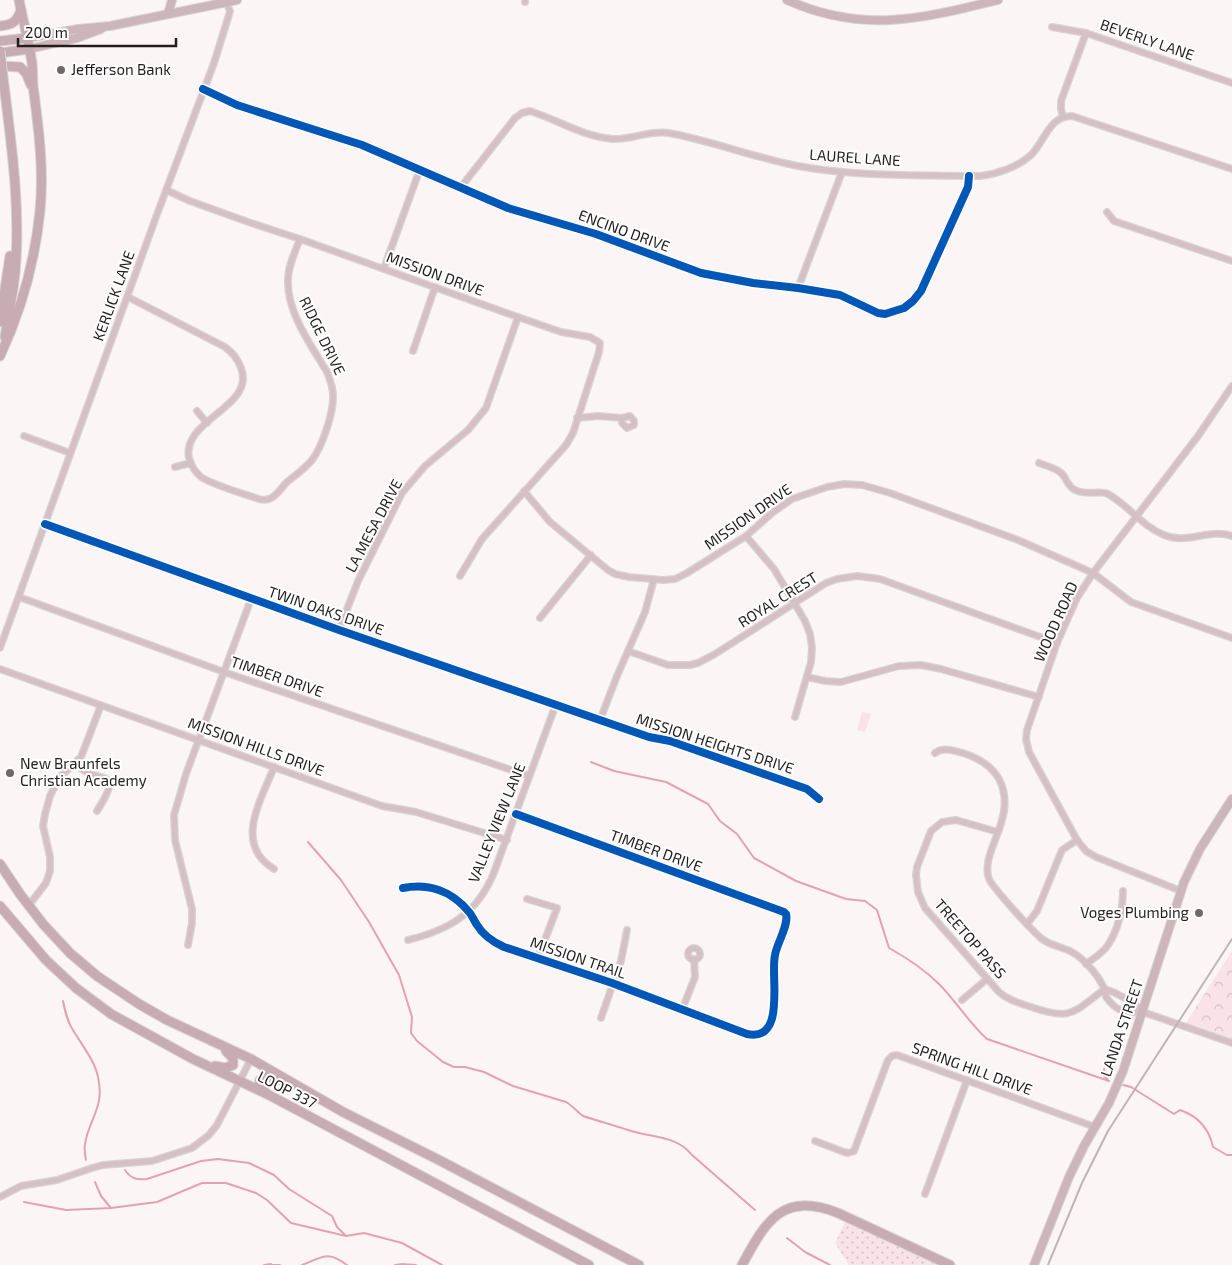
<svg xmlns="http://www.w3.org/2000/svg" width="1232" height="1265" font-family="'Exo 2',sans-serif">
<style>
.forest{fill:url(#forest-crowns)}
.park{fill:url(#park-dots)}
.pitch{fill:#f9e3e7}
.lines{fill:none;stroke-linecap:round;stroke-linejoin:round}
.stream{stroke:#e4a2b1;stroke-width:2}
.street-casing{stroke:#d9d3d4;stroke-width:8}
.secondary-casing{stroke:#d9d3d4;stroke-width:10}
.primary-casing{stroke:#d9d3d4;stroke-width:11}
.street{stroke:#d5c1c5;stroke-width:5.5}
.secondary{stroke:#cdb6ba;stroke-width:8}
.primary{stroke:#c7adb3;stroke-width:9}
.rail{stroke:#c1b4b6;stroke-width:2}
.primary-bridge-casing{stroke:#d9d3d4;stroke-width:11;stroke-linecap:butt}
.primary-bridge{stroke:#c7adb3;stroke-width:9}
.cycleway-casing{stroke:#fff;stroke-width:11}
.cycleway{stroke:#0057b8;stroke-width:8}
.poi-dot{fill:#706869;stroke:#fff;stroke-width:2}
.labels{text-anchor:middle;stroke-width:4;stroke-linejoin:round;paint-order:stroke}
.street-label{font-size:15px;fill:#241c1d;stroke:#fff}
.poi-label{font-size:15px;fill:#241c1d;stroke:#fff;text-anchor:start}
</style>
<defs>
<pattern id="forest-crowns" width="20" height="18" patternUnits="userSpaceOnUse" patternTransform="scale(1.25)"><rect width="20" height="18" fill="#f9e3e7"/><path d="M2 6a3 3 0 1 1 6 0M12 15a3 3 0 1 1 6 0" fill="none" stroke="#d5c2c6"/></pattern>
<pattern id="park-dots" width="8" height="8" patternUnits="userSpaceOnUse" patternTransform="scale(1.25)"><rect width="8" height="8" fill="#f9e3e7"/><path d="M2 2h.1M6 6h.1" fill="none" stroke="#d5c2c6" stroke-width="1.8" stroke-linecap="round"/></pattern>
</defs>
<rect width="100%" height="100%" fill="#fcf5f6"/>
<path class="forest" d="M1232 951V1040L1185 1024Z"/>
<path class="park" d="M846 1220 941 1265H849L835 1243Z"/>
<path class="pitch" d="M862 712 871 714 865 732 857 730Z"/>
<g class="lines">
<g class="stream">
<path d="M591 762 614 771 666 782 708 804 720 821 737 834 754 858 796 881 846 899 865 901 877 910 889 948C907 958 924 969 939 984 956 1001 969 1023 987 1039L1109 1081"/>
<path d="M308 842 341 880 369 922 399 975 412 1017 411 1033 417 1041 443 1062 454 1067H465L484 1072 513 1086 566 1102C573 1106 577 1112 583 1116 598 1121 613 1125 628 1130 651 1138 676 1135 692 1155L755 1210"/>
<path d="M63 1001C65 1011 67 1021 73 1030 81 1044 95 1061 98 1077 105 1108 89 1118 85 1144 84 1149 85 1155 86 1160"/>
<path d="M1104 1069V1076L1108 1080"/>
<path d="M1123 1085 1131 1087 1174 1114 1180 1110C1198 1116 1209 1129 1213 1147L1227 1155H1232"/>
<path d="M125 1170C131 1179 137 1180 147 1179L201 1161 218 1159 249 1163 274 1175 289 1189 332 1216 337 1227 346 1236"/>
<path d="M95 1182 101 1196 111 1208"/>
<path d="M24 1202 66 1210 111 1208 157 1202 202 1183H226L256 1193 267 1200 291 1223 346 1236 364 1233 402 1243 442 1265"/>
<path d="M787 1238 805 1252 830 1265"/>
<path d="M264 1265 271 1264"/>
<path d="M271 1265H280"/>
<path d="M302 1265C323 1257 327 1250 347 1265"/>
<path d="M395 1265 402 1264 416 1265"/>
</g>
<defs>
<g id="street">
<path d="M525 0V2"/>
<path d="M1052 27 1086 33 1232 83"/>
<path d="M203 89 237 105 362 145 508 208 596 234 701 273 753 283 798 288 840 295 878 313 885 314 904 308 913 301 921 291 968 187 969 176"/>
<path d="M1063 117 1061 109V101L1086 33"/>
<path d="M461 187 515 118 522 113 530 111C558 120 584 137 613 139 631 140 649 130 669 133 713 141 755 158 798 166 857 177 920 175 980 176 997 174 1018 167 1031 155 1045 141 1049 116 1072 116L1232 169"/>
<path d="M166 190 190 201 251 223 300 239 518 317 561 332 590 337 600 343 599 352 573 433 566 445 482 539 460 576"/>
<path d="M1107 212 1114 221 1232 261"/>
<path d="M384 268 420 169"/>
<path d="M798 288 842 172"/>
<path d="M128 297 225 347C233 353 237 358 241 368 256 407 181 420 189 458 191 465 195 472 201 477 213 485 244 494 259 499 272 503 278 492 286 483 295 475 305 469 312 460 322 447 334 412 333 395 333 387 330 380 327 372 311 345 287 313 288 280 288 266 295 252 300 239"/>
<path d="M413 351 435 287"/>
<path d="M197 411 207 423"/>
<path d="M577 418 598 416 622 418V423L627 428 634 425V421L630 416 622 418"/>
<path d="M24 436 70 453"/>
<path d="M1039 463C1046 466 1058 468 1063 475 1067 480 1068 487 1075 490 1087 496 1100 490 1108 494 1129 506 1142 526 1164 535 1187 545 1209 528 1232 536"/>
<path d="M175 467 191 463"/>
<path d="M524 491 550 522 608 570 615 574 629 577 663 580 675 579 687 573 746 536 772 513 792 499 827 487 844 484 862 485 890 493 1018 540 1093 573 1131 602 1232 638"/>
<path d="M45 524 339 630 649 737 670 741 807 789 819 799"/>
<path d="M746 536 774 569 805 621 810 634 812 648 811 662 795 717"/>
<path d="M19 597 224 672 529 776"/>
<path d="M540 618 591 555"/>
<path d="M339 630 358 581 402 493 425 466 468 430 486 408 518 317"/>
<path d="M0 648 156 217 214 63 228 18 230 11 226 2"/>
<path d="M628 651 668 665H690L698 663 715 654 826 583 837 579 857 576 880 579 1057 643"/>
<path d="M0 669 382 806 416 812 507 840"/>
<path d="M807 677 825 681 841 682 899 666 921 665 941 669 1039 697"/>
<path d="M600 720 617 676 645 612 654 579"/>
<path d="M935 753C944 746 953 751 963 753 979 758 991 765 999 779 1019 818 979 851 989 879 993 888 1033 932 1042 939 1050 945 1061 947 1070 951 1084 958 1105 981 1106 997 1117 1012 1126 1014 1143 1012L1232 1043"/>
<path d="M76 764C96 787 127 764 97 811"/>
<path d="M998 832 956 820 942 822 931 831 917 867 916 875 918 892 925 908 999 992C1008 1000 1019 1003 1031 1007 1072 1021 1072 1013 1105 989"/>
<path d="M274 869C233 844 261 801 274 767"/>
<path d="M403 888C429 883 452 891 469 912 472 915 474 921 477 925 483 935 493 942 504 947L612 983 747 1034C787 1042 770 976 775 955 777 943 789 925 786 914L784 912 516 814"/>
<path d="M1181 891 1096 857 1086 851 1077 840 1029 752 1026 739 1027 730 1057 643 1077 598 1093 573 1198 436 1232 386"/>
<path d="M527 899 557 908 538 958"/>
<path d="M29 905 46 883 50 871V857L43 826 45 814 50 796 59 778 81 757 101 705"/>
<path d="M1027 924 1037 911 1062 850 1077 840"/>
<path d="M408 940C449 930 476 914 493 875L556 704"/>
<path d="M188 945 192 923V909L175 840 174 815 186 774 251 599"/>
<circle cx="694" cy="954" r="6"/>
<path d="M1086 964C1094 958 1103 953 1108 945 1118 930 1123 909 1123 891"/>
<path d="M1105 989C1118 993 1133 1003 1143 1012"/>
<path d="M962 1000 987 979"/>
<path d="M682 1010 695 977 694 959"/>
<path d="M601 1018 621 961 627 930"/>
<path d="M815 1141 844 1152 848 1153 854 1151 888 1060 892 1056 897 1055 1095 1127"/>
<path d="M925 1194 967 1080"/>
<path d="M0 1197 21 1186 57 1180 92 1168 103 1165 152 1161 192 1148 209 1135 217 1125 251 1059"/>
</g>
<g id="secondary">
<path d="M787 0C863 34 921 19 998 0"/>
<path d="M168 14 172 0"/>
<path d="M27 38 78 29 110 26 237 0"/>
<path d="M29 49 77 38 101 29"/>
<path d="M1034 1265 1069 1177 1084 1146 1109 1103 1123 1071 1184 882 1200 849 1232 799"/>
</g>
<g id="primary">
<path d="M0 26C12 25 17 22 21 10"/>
<path d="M0 41 27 38"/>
<path d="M0 53 29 49"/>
<path d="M0 66 20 67 26 73 31 85"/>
<path d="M3 77C11 142 21 207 15 273 13 294 8 316 5 337"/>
<path d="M0 322 10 256"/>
<path d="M0 356C21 311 35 260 40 211 44 172 39 132 34 93 32 84 33 73 32 63 29 42 23 21 19 0"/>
<path d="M0 864 20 894 43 924 70 953 97 976 139 1004 167 1020 251 1059 343 1112 437 1159 639 1265"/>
<path d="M0 906 46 960 76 988 111 1014 193 1059 269 1095 589 1265"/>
<path d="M215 1066 225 1068 233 1065V1058L226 1051"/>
<path d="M266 1093 259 1086 260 1080 267 1076 279 1080"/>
<path d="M742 1265C766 1221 782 1191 838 1213L950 1265"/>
</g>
</defs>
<use href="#street" class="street-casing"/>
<use href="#secondary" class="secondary-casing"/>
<use href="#primary" class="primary-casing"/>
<use href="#street" class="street"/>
<use href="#secondary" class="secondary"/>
<use href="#primary" class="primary"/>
<path class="rail" d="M1048 1265 1082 1183 1108 1131 1232 939"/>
<defs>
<path id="primary-bridge" d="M0 51 3 77"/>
</defs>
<use href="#primary-bridge" class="primary-bridge-casing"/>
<use href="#primary-bridge" class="primary-bridge"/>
<defs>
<g id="cycleway">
<path d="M203 89 237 105 362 145 508 208 596 234 701 273 753 283 798 288 840 295 878 313 885 314 904 308 913 301 921 291 968 187 969 176"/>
<path d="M45 524 339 630 649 737 670 741 807 789 819 799"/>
<path d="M403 888C429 883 452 891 469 912 472 915 474 921 477 925 483 935 493 942 504 947L612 983 747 1034C787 1042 770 976 775 955 777 943 789 925 786 914L784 912 516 814"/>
</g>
</defs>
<use href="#cycleway" class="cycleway-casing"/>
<use href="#cycleway" class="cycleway"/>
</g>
<g class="poi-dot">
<circle cx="61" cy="70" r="5"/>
<circle cx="10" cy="773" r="5"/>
<circle cx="1199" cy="913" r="5"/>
</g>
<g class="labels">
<g class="street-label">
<text transform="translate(1147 40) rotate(19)" y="5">BEVERLY LANE</text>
<text transform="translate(855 158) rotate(4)" y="5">LAUREL LANE</text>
<text transform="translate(624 231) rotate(20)" y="5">ENCINO DRIVE</text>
<text transform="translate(435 274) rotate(20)" y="5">MISSION DRIVE</text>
<text transform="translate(114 296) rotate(-70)" y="5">KERLICK LANE</text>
<text transform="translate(322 336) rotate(64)" y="5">RIDGE DRIVE</text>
<text transform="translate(748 517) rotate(-35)" y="5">MISSION DRIVE</text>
<text transform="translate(374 526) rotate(-62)" y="5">LA MESA DRIVE</text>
<text transform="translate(778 600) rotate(-32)" y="5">ROYAL CREST</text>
<text transform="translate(326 611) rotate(19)" y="5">TWIN OAKS DRIVE</text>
<text transform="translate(1056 622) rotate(-66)" y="5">WOOD ROAD</text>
<text transform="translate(277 677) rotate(19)" y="5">TIMBER DRIVE</text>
<text transform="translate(715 744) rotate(18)" y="5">MISSION HEIGHTS DRIVE</text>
<text transform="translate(256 747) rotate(20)" y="5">MISSION HILLS DRIVE</text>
<text transform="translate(497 823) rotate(-68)" y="5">VALLEY VIEW LANE</text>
<text transform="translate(656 851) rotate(20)" y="5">TIMBER DRIVE</text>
<text transform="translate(970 939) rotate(49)" y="5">TREETOP PASS</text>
<text transform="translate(578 958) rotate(19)" y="5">MISSION TRAIL</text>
<text transform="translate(1122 1028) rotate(-71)" y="5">LANDA STREET</text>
<text transform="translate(972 1069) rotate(20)" y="5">SPRING HILL DRIVE</text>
<text transform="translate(287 1090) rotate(27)" y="5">LOOP 337</text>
</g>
<g class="poi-label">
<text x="71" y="75">Jefferson Bank</text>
<text x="20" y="769">New Braunfels<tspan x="20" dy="17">Christian Academy</tspan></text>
<text x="1189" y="918" text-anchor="end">Voges Plumbing</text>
</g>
</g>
<path d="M18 38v8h158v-8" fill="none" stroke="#241c1d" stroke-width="2.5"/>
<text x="25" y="38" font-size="15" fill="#241c1d" stroke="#ffffff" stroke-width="4" paint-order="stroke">200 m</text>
</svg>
